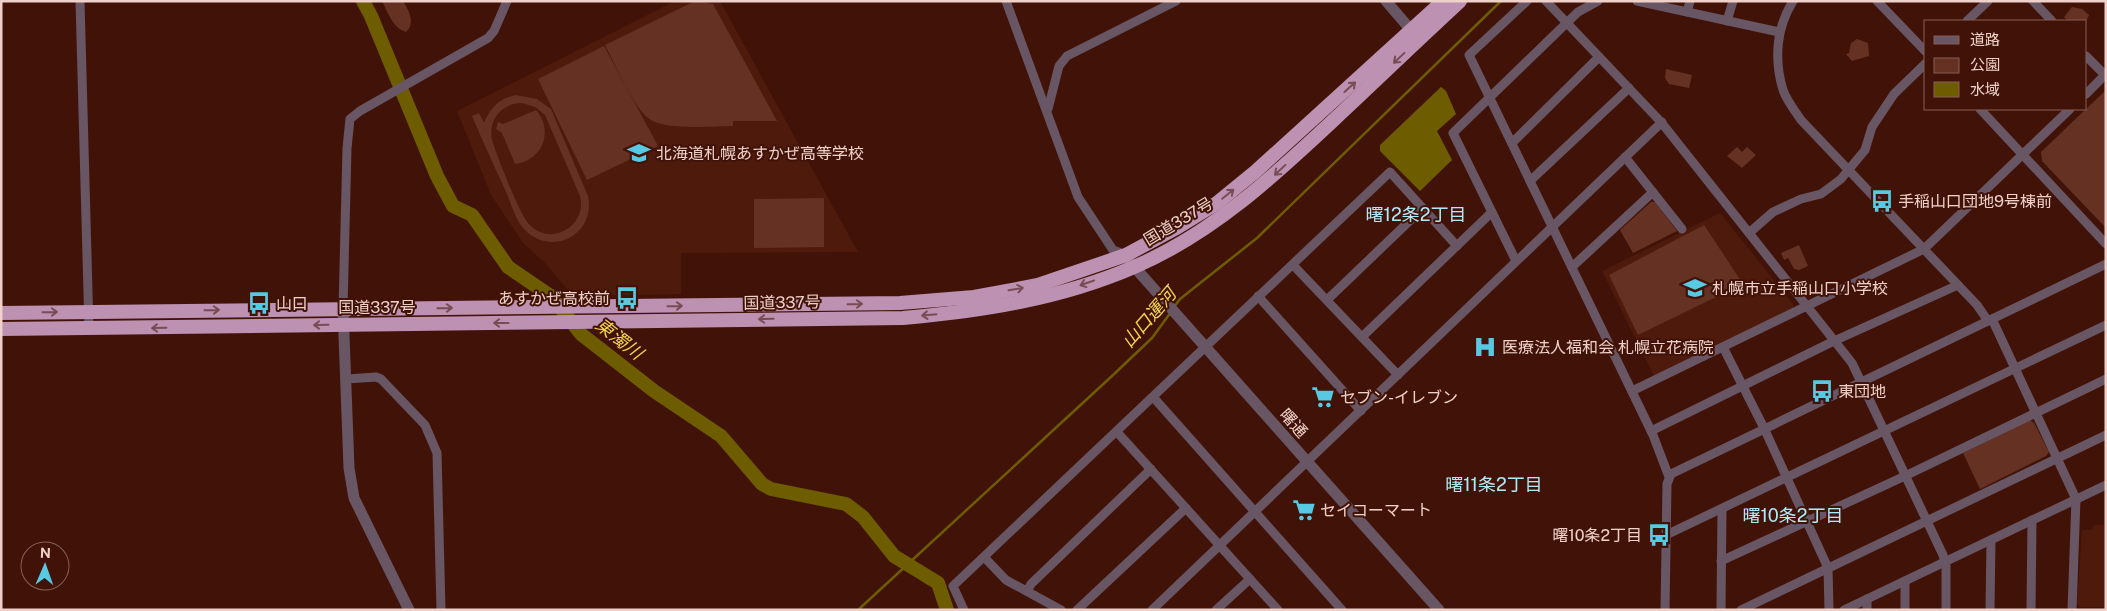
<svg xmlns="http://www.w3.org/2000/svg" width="2107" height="611" font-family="'Public Sans','Noto Sans JP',sans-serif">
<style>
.built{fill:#4d1a0c}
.green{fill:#653123;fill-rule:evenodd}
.water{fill:#6e5c00}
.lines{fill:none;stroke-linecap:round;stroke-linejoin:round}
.stream{stroke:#6e5c00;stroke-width:2.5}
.river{stroke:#6e5c00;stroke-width:14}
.minor{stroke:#695664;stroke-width:9}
.tertiary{stroke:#695664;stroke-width:11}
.trunk{stroke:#bc91b2;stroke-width:14}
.oneway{stroke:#784c54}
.labels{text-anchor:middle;stroke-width:4;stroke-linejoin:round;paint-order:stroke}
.poi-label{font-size:16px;fill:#f0d1c9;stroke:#411308;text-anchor:start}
.street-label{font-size:16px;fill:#f0d1c9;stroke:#411308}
.neighbourhood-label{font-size:18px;fill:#b1e8f7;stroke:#411308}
.water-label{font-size:18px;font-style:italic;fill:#f6d54d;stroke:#411308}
</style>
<rect width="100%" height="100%" fill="#411308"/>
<g class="built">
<path d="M675 1H720L858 252 681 253V294L573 296 545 263 523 243 491 195 457 111Z"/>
<path d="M1720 213 1793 304V309L1654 376 1602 271Z"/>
<path d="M2093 525H2106V607H2079L2077 603 2082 530H2092Z"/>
</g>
<g class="green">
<path d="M382 1H403C409 11 416 23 406 32 393 28 388 13 382 1Z"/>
<path d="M695 1 713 4 777 121H733V126C713 126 663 131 648 118 633 106 615 64 605 45Z"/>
<path d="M2072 7 2082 9 2089 15 2087 20 2068 21 2064 17Z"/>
<path d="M1857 39 1868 43 1869 56 1852 61 1846 54 1849 53 1851 43Z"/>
<path d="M604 46 658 146 587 180 538 79Z"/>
<path d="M1666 69 1692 75 1689 88 1669 84 1665 78Z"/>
<path d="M2106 90V228L2042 161 2041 152Z"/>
<path d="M516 95 537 99 551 109 588 196C591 210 587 225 575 234 561 246 539 244 526 231 516 222 512 206 507 194 495 168 483 142 472 116L479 113 484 123C490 108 499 98 516 95ZM522 103 535 107 545 115 580 196C588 226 550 248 529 224 519 213 497 156 492 140 488 119 502 103 522 103Z"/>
<path d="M536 110C554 131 543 160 515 164L502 133 496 129 498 122 503 124Z"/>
<path d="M1737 147 1742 152 1747 147 1756 155 1742 168 1727 156Z"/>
<path d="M824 198V247L754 248V199Z"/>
<path d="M1651 202H1655L1677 231 1633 253 1620 230Z"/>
<path d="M1704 225 1743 284 1638 335 1609 275Z"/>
<path d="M1799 245 1808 266 1799 270 1794 269 1788 258 1784 260 1781 253Z"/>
<path d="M2030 420 2034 423 2049 452 2046 456 1980 489 1963 453Z"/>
</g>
<path class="water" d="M1441 87 1446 91 1456 114 1437 131 1452 160 1420 191 1380 151V145Z"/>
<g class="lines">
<g class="stream">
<path d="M1174 307 1180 299 1257 238 1501 1"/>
<path d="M858 610 1112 376 1152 338 1171 312"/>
</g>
<path class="river" d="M363 1 371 16 437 176 453 206 472 215 508 267 552 297 581 334 654 391 721 436 762 484 771 489 846 504 863 517 894 556 938 583 947 610"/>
<g class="minor">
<path d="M80 1 89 329"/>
<path d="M1006 1 1078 197 1113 250 1126 255"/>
<path d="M1527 1 1469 55 1653 435 1669 477"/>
<path d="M1546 1 1661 122 1852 363 1943 555 1946 566V610"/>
<path d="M1637 1 1779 32"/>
<path d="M1793 1C1776 28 1774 60 1783 90 1787 101 1795 111 1801 120L1977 305 1988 321"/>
<path d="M1877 1 1926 52"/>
<path d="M2033 1 2052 21"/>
<path d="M1687 12 1690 1"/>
<path d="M1727 21 1733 1"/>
<path d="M1967 21 1988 1"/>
<path d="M2086 56 2105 75"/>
<path d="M2086 94 2106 74"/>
<path d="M1048 109 1059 66 1067 56 1176 1"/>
<path d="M1980 109 2106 244"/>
<path d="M1512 143 1599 57"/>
<path d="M1625 157 1682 229"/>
<path d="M1530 181 1629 88"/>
<path d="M1749 233 1773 212 1801 199 1821 194 1841 179 1865 150 1872 127 1894 94 1926 63"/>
<path d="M1516 261 1453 133 1578 12 1598 1"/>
<path d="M1293 265 1398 375"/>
<path d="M1572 267 1653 192"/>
<path d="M1258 296 1361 411"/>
<path d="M1327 300 1423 208"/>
<path d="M343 309 347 148 350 119 360 111 488 38 494 31 507 1"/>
<path d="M1992 319 2076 499 2072 610"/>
<path d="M1362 337 1492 212"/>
<path d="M1723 347 1764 428 1828 568 1829 610"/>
<path d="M347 379 376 377 381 379 425 425 437 453 441 610"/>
<path d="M1632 391 1924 249 2070 109"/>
<path d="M1154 398 1342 610"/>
<path d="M1651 431 1834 341 1958 285"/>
<path d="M1117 432 1278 610"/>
<path d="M1666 535 2106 325"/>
<path d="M984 557 1006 580 1061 610"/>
<path d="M1721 561 1905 476 2106 379"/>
<path d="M1027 591 1031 584 1151 469"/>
<path d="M1867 599V610"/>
<path d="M964 610 953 586 1390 172 1457 246"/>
<path d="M1077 610 1186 508"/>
<path d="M1152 610 1662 122"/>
<path d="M1216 610 1250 579"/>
<path d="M1665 610 1667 484 1671 474 2106 264"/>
<path d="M1721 610 1722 509"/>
<path d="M1741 610 2106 435"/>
<path d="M1844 610 2106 485"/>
<path d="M1905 610V581"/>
<path d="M1990 610 1991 540"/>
<path d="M2031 610 2032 520"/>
</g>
<g class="tertiary">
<path d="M1386 1 1416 36"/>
<path d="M1130 262 1439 610"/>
<path d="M343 309 349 468 354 498 409 610"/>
</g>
<g class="trunk">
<path d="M1 313 900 303 974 297 1038 285 1126 255 1178 227 1217 203 1255 172 1443 1"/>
<path d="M1 329 903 318C982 311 1060 299 1134 267 1214 233 1276 174 1339 115 1379 77 1419 39 1460 1"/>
</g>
</g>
<defs><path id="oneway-shaft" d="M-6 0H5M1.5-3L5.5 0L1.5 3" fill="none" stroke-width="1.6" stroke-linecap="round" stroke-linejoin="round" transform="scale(1.25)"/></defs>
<g class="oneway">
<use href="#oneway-shaft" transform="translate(1399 58) rotate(137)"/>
<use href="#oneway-shaft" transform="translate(1350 87) rotate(-42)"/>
<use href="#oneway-shaft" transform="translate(1280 170) rotate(137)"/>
<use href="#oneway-shaft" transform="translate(1228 194) rotate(-39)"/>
<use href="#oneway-shaft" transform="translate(1087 283) rotate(161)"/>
<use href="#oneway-shaft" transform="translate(1016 289) rotate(-10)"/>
<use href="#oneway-shaft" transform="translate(855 304) rotate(-1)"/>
<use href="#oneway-shaft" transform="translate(675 306) rotate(-1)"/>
<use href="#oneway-shaft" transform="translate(445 308) rotate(-1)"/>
<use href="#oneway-shaft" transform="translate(212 310) rotate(-1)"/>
<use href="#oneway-shaft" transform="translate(50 312) rotate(-1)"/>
<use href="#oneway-shaft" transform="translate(929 315) rotate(175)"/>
<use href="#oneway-shaft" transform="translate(766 319) rotate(179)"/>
<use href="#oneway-shaft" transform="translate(501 323) rotate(180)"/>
<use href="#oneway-shaft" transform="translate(321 325) rotate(179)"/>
<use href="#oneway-shaft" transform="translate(159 328) rotate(179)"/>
</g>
<defs>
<symbol id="school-bare" viewBox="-9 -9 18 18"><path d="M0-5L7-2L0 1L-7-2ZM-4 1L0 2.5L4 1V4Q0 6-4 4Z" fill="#58c9e3" stroke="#411308" stroke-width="2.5" paint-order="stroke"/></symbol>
<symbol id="bus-bare" viewBox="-9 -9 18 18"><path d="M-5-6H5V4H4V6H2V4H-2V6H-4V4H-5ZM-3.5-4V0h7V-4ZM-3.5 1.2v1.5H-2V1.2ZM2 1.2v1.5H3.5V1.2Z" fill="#58c9e3" stroke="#411308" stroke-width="2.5" paint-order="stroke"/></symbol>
<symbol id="hospital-bare" viewBox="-9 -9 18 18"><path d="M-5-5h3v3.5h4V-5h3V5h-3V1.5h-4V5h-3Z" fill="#58c9e3" stroke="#411308" stroke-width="2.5" paint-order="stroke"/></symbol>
<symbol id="supermarket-bare" viewBox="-9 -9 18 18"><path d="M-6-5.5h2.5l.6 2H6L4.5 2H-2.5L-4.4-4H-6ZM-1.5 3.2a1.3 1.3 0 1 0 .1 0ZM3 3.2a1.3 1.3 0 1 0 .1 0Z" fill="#58c9e3" stroke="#411308" stroke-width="2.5" paint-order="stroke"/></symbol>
</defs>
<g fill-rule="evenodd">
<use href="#school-bare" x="623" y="137" width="32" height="32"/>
<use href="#bus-bare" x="1866" y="185" width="32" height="32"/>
<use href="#school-bare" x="1679" y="272" width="32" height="32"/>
<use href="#bus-bare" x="611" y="282" width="32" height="32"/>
<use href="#bus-bare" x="243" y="287" width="32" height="32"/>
<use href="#hospital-bare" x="1469" y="331" width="32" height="32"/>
<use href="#bus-bare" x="1806" y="375" width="32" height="32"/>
<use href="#supermarket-bare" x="1307" y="381" width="32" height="32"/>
<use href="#supermarket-bare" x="1288" y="494" width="32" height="32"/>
<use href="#bus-bare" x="1643" y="519" width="32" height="32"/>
</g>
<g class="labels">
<g class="poi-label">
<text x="656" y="159">北海道札幌あすかぜ高等学校</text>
<text x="1898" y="207">手稲山口団地9号棟前</text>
<text x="1712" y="294">札幌市立手稲山口小学校</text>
<text x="610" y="304" text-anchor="end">あすかぜ高校前</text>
<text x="276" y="309">山口</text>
<text x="1502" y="353">医療法人福和会 札幌立花病院</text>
<text x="1838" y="397">東団地</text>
<text x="1340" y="403">セブン-イレブン</text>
<text x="1320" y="516">セイコーマート</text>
<text x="1642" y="541" text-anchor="end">曙10条2丁目</text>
</g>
<g class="street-label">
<text transform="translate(1178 221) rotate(-31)" y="6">国道337号</text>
<text transform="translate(782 302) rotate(-1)" y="6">国道337号</text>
<text x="377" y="313">国道337号</text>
<text transform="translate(1294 423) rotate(48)" y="6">曙通</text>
</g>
<g class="neighbourhood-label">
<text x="1416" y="221">曙12条2丁目</text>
<text x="1494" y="491">曙11条2丁目</text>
<text x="1793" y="522">曙10条2丁目</text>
</g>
<g class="water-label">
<text transform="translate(1149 318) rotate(-49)" y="6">山口運河</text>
<text transform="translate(619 339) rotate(38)" y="6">東濁川</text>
</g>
</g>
<rect width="2107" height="611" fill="none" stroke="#f0d1c9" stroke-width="5"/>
<rect x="1924" y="20" width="162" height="90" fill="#411308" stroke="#875f55"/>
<rect x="1934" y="36" width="25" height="8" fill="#695664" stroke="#875f55"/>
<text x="1970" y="45" font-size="15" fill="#f0d1c9">道路</text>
<rect x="1934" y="58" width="25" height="15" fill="#653123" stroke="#875f55"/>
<text x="1970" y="70" font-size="15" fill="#f0d1c9">公園</text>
<rect x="1934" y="82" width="25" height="15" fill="#6e5c00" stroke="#875f55"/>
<text x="1970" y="95" font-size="15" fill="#f0d1c9">水域</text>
<g transform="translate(45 566) rotate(2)"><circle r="24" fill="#411308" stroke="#875f55"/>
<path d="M0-4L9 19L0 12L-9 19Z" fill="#58c9e3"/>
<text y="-8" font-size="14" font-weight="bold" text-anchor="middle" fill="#f0d1c9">N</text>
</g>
</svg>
